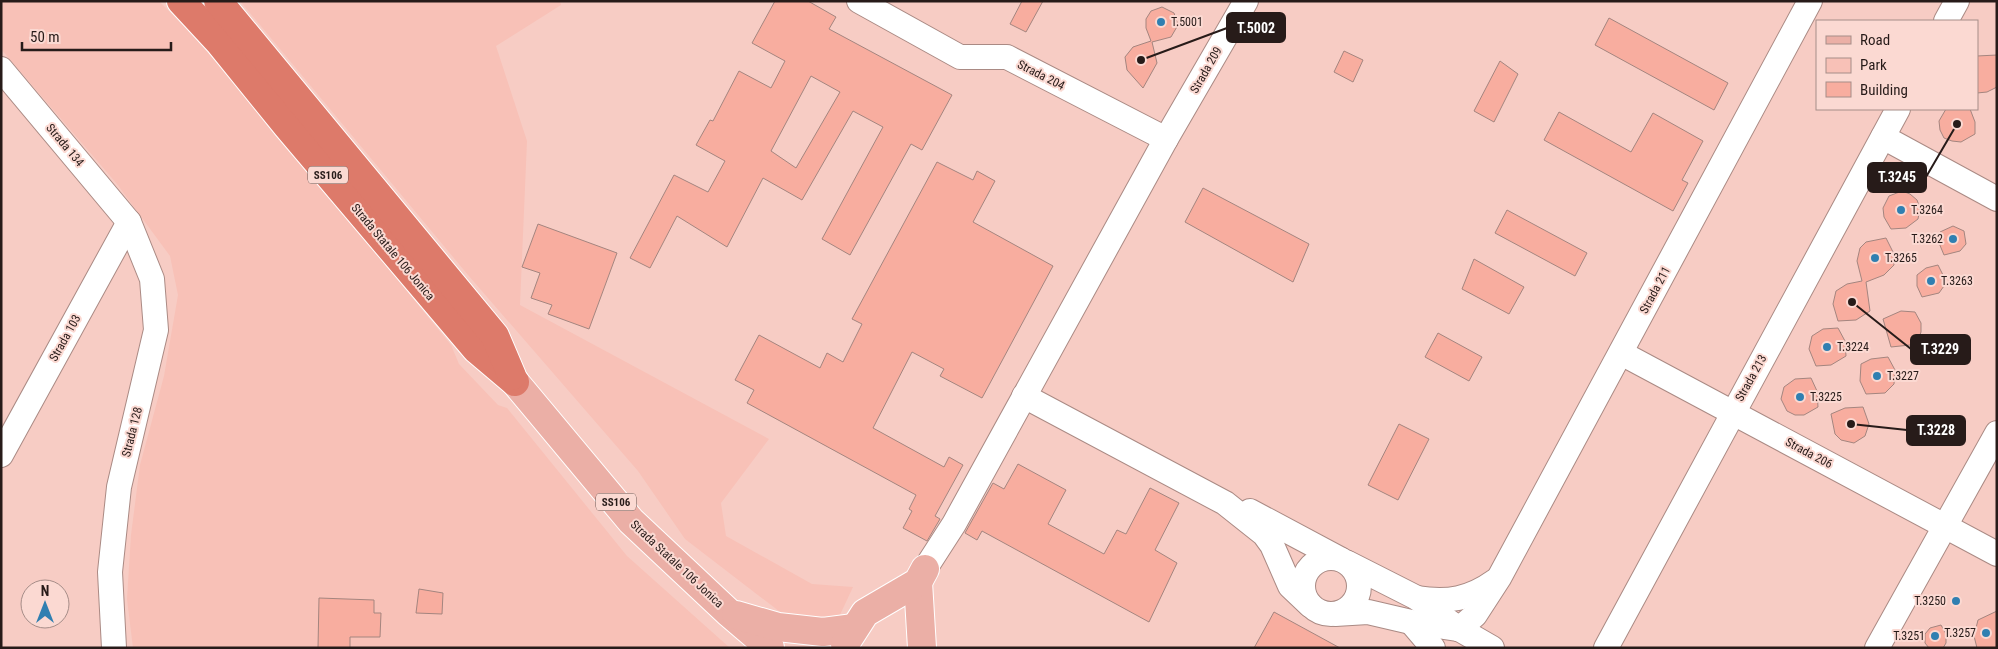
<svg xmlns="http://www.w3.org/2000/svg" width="1998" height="649" font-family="'Roboto Condensed',sans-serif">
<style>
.built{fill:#f7ccc4;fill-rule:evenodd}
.green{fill:#f8c1b7}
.building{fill:#f8ad9f;stroke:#a4857f;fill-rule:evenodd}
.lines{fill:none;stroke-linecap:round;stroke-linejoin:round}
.minor-casing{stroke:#aa8a84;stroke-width:26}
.major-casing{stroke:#fff;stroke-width:30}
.highway-casing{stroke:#fff;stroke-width:30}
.minor{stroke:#fff;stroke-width:24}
.major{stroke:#ebafa6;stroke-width:28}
.highway{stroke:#dd7a6a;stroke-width:28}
.poi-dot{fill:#307fb1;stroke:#fbd9d2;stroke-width:2}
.labels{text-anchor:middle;stroke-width:4;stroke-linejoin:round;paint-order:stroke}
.shield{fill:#fbd9d2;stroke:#675450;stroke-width:1}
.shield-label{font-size:11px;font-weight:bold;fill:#271b19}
.poi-label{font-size:12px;fill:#271b19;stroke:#fbd9d2;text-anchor:start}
.street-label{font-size:12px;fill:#271b19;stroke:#fbd9d2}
.leader{fill:none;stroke:#271b19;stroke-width:2}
.callout-dot{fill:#271b19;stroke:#fbd9d2;stroke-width:2}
.callout{fill:#271b19;stroke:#271b19;stroke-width:2}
.callout-label{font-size:14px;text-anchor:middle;font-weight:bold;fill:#fff}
</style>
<rect width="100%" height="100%" fill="#fbd9d2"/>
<path class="built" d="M1 1H1997V648H1ZM1817 21H1977V109H1817ZM30 589H60V619H30Z"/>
<g class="green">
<path d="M1 1H159L185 27 256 107 451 345 459 364 498 405 507 408 627 556 730 648H133L127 599 131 535 140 465 164 376 178 295 170 256 117 184 1 49Z"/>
<path d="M240 1H560L561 5 496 46 527 141 520 305 769 439 721 503 726 536 812 584 853 587 839 617 828 625 784 615 685 539 638 471 468 275Z"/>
</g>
<g class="building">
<path d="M775 1H808L836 17 829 29 952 95 922 150 911 144 850 255 822 239 883 127 853 111 802 200 763 178 727 247 677 216 650 268 630 258 674 175 708 192 725 161 696 145 710 120 713 121 739 71 771 88 785 61 752 43ZM811 76 840 92 796 168 771 151Z"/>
<path d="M1022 1H1043L1026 32 1010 24Z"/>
<path d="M1162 7 1174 13 1178 25 1171 37 1152 42 1157 63 1143 88 1127 70 1125 57 1133 47 1151 41 1146 28V19L1151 11Z"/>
<path d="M1609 18 1728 83 1714 110 1595 45Z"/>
<path d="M1344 51 1363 60 1353 82 1334 72Z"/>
<path d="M1997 55V87L1987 92 1977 93V56Z"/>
<path d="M1500 61 1518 74 1494 122 1474 111Z"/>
<path d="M1946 109H1970L1975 122V134L1961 142 1952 141 1944 138 1940 130 1939 121Z"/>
<path d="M1559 112 1631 152 1653 113 1703 141 1682 180 1688 183 1673 211 1544 140Z"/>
<path d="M937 162 973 180 977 171 995 181 973 222 1053 266 982 398 940 376 944 369 912 352 873 428 944 467 949 457 963 465 935 516 940 519 927 541 903 528 912 511 909 509 916 495 747 403 754 390 735 380 759 335 820 368 827 353 843 362 862 324 852 319Z"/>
<path d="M1203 188 1309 244 1293 282 1185 222Z"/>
<path d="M1902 191 1910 194 1917 200 1920 208 1918 219 1906 228 1891 229 1884 217 1883 208 1889 196Z"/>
<path d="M1507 210 1587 253 1575 276 1495 233Z"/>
<path d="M538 224 617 253 589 329 548 314 552 305 531 298 540 273 522 267Z"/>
<path d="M1953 226 1964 231 1966 244 1960 251 1944 255 1939 243 1940 232Z"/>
<path d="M1886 238 1893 252 1894 265 1884 275 1866 282 1870 311 1856 320 1838 321 1833 304 1836 291 1847 284 1862 281 1857 261 1860 248 1866 242Z"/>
<path d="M1474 259 1524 287 1509 314 1462 289Z"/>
<path d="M1938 265 1944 277V286L1939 293 1922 297 1917 286V275L1926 268Z"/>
<path d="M1901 311 1915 312 1921 323V332L1918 340 1910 345 1891 347 1883 319Z"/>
<path d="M1838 328 1845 341 1846 356 1831 365 1816 366 1809 349 1812 336 1823 329Z"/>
<path d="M1438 333 1482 357 1469 381 1425 357Z"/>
<path d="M1888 357 1895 370 1894 384 1885 393 1866 394 1860 381 1861 364 1871 359Z"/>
<path d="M1811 378 1817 391 1818 407 1804 415H1795L1787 411 1781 399 1784 387 1795 379Z"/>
<path d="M1863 407 1869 424 1865 436 1854 443 1841 440 1835 434 1831 414 1845 408Z"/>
<path d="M1399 424 1429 439 1398 500 1368 485Z"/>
<path d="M1018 464 1066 490 1048 524 1104 554 1117 530 1126 534 1150 488 1179 503 1155 550 1177 563 1149 622 982 531 977 540 965 533 993 483 1004 489Z"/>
<path d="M419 589 443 593 442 614 416 613Z"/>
<path d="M319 598 374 600V613H381L380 637H350V648H318Z"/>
<path d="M1997 611V648H1977L1974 636 1978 620Z"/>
<path d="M1274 612 1340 648H1254Z"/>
<path d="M1941 625 1946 634V643L1943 648H1929L1925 643V634L1930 628Z"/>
</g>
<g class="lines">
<defs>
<g id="minor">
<path d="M859 1 960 57H1007L1166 139"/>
<path d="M1946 21 1957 1"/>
<path d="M1 69 129 222 152 279 156 330 119 487 110 572 114 648"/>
<path d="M1883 137 1997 199"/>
<path d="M1621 353 1997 554"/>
<path d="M1024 396 1225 503 1264 534 1272 545 1290 586 1310 605"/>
<path d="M1 455 129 222"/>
<path d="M1250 511 1340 559"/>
<circle cx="1331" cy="586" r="28"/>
<path d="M1348 563 1417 598 1459 629 1492 648"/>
<path d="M925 569 954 524 1166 139 1246 1"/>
<path d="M1417 598C1448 603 1470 599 1495 581"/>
<path d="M1335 614 1368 612 1411 622 1457 629"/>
<path d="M1411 622 1433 648"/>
<path d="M1459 629 1475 615 1499 578 1810 1"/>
<path d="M1606 648 1898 109"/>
<path d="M1877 648 1997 433"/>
</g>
<g id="major">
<path d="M515 382 631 521 728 612 770 648"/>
<path d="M918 582 922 648"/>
<path d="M736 615 778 627 823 632 854 628"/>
<path d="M845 644 865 613 918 582 925 569"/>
</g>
<g id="highway">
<path d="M181 1 219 42 287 126 476 349 515 382"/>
<path d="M218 1 495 336 512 376"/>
</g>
</defs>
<use href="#minor" class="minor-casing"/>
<use href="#major" class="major-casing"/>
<use href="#highway" class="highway-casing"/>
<use href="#minor" class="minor"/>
<use href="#major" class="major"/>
<use href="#highway" class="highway"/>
</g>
<g class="poi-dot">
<circle cx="1161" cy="22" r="5"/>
<circle cx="1901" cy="210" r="5"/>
<circle cx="1953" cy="239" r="5"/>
<circle cx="1875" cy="258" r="5"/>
<circle cx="1931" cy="281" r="5"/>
<circle cx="1827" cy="347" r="5"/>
<circle cx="1877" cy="376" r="5"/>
<circle cx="1800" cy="397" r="5"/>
<circle cx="1956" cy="601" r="5"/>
<circle cx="1986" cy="633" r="5"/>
<circle cx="1935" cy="636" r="5"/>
</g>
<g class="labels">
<g class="shield">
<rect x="308" y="166.5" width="40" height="17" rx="4"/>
<rect x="596" y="493.5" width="40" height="17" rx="4"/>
</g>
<g class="shield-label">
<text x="328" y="179">SS106</text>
<text x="616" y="506">SS106</text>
</g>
<g class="poi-label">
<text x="1171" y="26">T.5001</text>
<text x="1911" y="214">T.3264</text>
<text x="1943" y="243" text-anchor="end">T.3262</text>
<text x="1885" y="262">T.3265</text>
<text x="1941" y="285">T.3263</text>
<text x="1837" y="351">T.3224</text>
<text x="1887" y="380">T.3227</text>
<text x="1810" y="401">T.3225</text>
<text x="1946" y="605" text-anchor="end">T.3250</text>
<text x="1976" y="637" text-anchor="end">T.3257</text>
<text x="1925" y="640" text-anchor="end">T.3251</text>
</g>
<g class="street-label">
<text transform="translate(1206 70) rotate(-60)" y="4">Strada 209</text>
<text transform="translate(1041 75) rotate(27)" y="4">Strada 204</text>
<text transform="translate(65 145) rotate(50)" y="4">Strada 134</text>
<text transform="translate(393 252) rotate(50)" y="4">Strada Statale 106 Jonica</text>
<text transform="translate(1655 290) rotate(-62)" y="4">Strada 211</text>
<text transform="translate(65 338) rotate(-61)" y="4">Strada 103</text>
<text transform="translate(1751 378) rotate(-61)" y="4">Strada 213</text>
<text transform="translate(132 432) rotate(-76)" y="4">Strada 128</text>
<text transform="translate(1809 453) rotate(28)" y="4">Strada 206</text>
<text transform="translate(677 564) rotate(43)" y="4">Strada Statale 106 Jonica</text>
</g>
</g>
<path class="leader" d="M1141 60L1227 28M1957 124L1926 177M1852 302L1911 349M1851 424L1907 430"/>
<g class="callout-dot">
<circle cx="1141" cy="60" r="5"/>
<circle cx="1957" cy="124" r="5"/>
<circle cx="1852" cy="302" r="5"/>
<circle cx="1851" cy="424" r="5"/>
</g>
<g class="callout">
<rect x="1227" y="13" width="58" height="29" rx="5"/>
<rect x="1868" y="163" width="58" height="29" rx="5"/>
<rect x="1911" y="335" width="59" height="29" rx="5"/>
<rect x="1907" y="416" width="58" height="29" rx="5"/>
</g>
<g class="callout-label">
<text x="1256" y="33">T.5002</text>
<text x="1897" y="182">T.3245</text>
<text x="1940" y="354">T.3229</text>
<text x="1936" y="435">T.3228</text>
</g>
<rect width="1998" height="649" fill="none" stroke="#271b19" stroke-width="5"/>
<rect x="1816" y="20" width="162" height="90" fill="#fbd9d2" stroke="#a68d88"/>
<rect x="1826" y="36" width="25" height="8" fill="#ebafa6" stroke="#a68d88"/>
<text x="1860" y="45" font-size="15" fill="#271b19">Road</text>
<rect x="1826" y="58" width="25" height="15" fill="#f8c1b7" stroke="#a68d88"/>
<text x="1860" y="70" font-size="15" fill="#271b19">Park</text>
<rect x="1826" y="82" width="25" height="15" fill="#f8ad9f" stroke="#a68d88"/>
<text x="1860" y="95" font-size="15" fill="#271b19">Building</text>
<g transform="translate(45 604)"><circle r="24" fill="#fbd9d2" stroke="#a68d88"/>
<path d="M0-4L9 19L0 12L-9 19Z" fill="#307fb1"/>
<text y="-8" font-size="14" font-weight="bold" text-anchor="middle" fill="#271b19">N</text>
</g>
<path d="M22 42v8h149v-8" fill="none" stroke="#271b19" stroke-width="2.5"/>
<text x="30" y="42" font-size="15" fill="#271b19" stroke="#fbd9d2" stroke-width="4" paint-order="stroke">50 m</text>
</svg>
